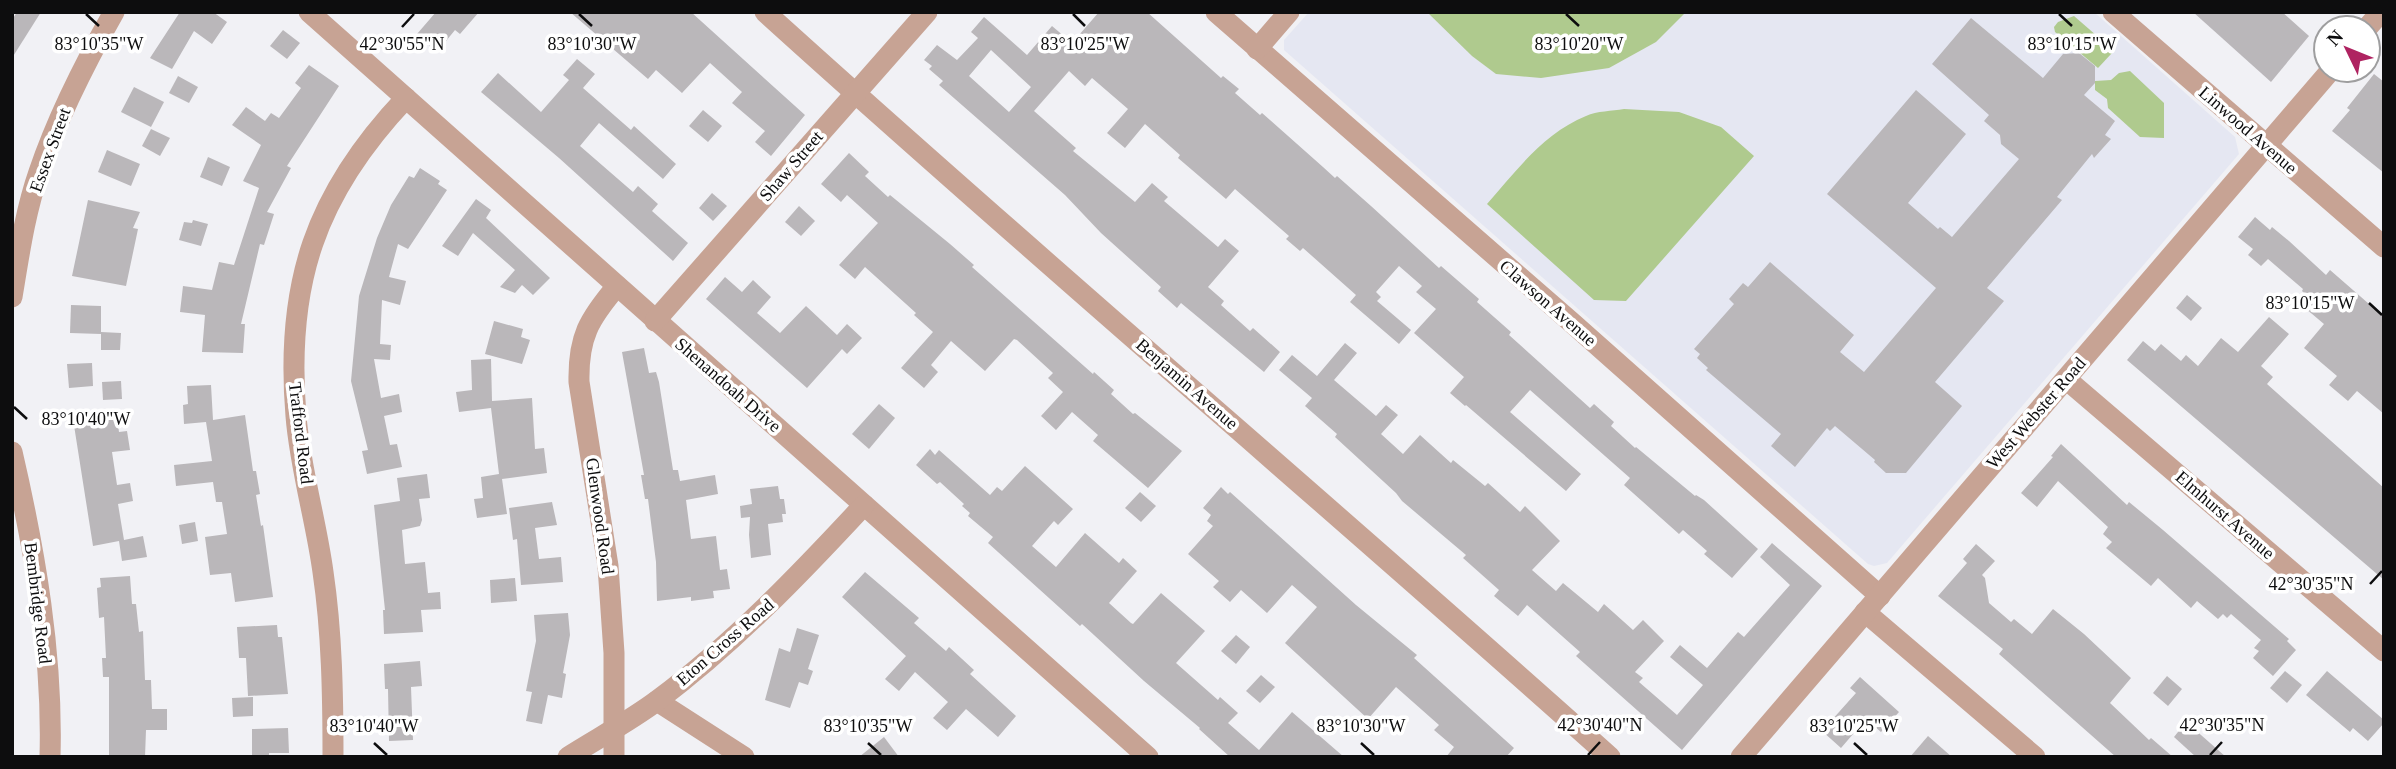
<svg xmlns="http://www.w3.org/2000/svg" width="2396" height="769" font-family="'Times New Roman',serif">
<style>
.built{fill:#e5e7f2}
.green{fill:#afca8e}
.building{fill:#bab7ba;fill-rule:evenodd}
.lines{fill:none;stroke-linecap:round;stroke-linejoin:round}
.minor{stroke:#c7a394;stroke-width:21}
.ticks{fill:none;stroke:#0d0d0e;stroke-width:2.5}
.labels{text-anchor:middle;stroke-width:7;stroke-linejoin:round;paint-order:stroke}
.street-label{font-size:18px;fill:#0d0d0e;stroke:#fff}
.ticks-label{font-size:18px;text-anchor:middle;fill:#0d0d0e;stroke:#fff;stroke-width:7;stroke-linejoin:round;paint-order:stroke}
</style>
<rect width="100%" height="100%" fill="#f1f1f5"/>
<path class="built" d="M1309 12H2094L2235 137 2239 154 1887 563 1874 566 1868 564 1284 50V40Z"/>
<g class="green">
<path d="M1427 12H1686L1656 42 1609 68 1541 78 1496 74 1472 56Z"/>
<path d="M2074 16 2112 49V53L2098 68 2055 32 2054 27 2058 22Z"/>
<path d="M2130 71 2164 103V138L2140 137 2108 108 2107 99 2095 90V81L2111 80 2119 73Z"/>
<path d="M1624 109 1679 112 1721 127 1754 156 1626 301 1594 300 1487 204C1516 171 1544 133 1586 116 1597 111 1612 111 1624 109Z"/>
</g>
<g class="building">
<path d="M17 12H41L12 58V20Z"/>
<path d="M180 12H213L227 22 212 44 194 31 172 69 150 58Z"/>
<path d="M436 12H479L460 34 455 30 437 52 417 34Z"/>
<path d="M570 12H691L805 115 771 156 755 142 765 131 732 103 742 92 710 63 682 93 656 70 648 79Z"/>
<path d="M1099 12H1147L1221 78 1223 76 1239 89 1235 93 1260 115 1262 113 1323 167 1335 178 1337 176 1371 206 1439 268 1441 266 1479 299 1477 302 1511 332 1509 335 1590 408 1594 404 1614 422 1611 426 1635 448 1636 447 1695 496 1696 495 1704 500 1758 549 1732 578 1704 554 1707 551 1683 530 1679 534 1624 485 1630 478 1530 390 1510 412 1581 474 1566 491 1466 405 1465 406 1450 393 1464 377 1414 333 1436 309 1416 292 1422 286 1399 266 1376 292 1381 297 1377 301 1411 330 1399 344 1350 302 1356 295 1303 248 1300 251 1286 239 1289 236 1235 189 1226 199 1178 158 1180 155 1145 124 1125 148 1107 133 1128 109 1092 78 1085 86 1069 71 1034 111 1076 148 1073 151 1135 202 1152 183 1168 197 1164 201 1218 247 1225 239 1239 251 1208 287 1224 301 1221 305 1250 331 1253 328 1280 352 1264 372 1181 303 1177 308 1158 291 1161 287 1101 233 1065 195 939 85 943 81 929 69 932 66 924 60 937 45 957 60 978 38 971 32 984 17 1027 55 1052 26 1072 43ZM991 50 1031 87 1009 112 969 76Z"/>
<path d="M2193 12H2282L2309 36 2271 82Z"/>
<path d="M1971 18 2043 78 2063 54 2079 53 2095 66V83L2084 95 2115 121 2105 135 2111 139 2094 158 2092 154 2057 197 2062 200 1987 288 2004 301 1935 382 1962 406 1906 473H1886L1874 462 1875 460 1835 426 1830 431 1827 428 1795 467 1771 446 1781 434 1706 370 1708 368 1697 358 1700 354 1694 349 1734 304 1729 299 1743 283 1748 287 1770 262 1854 335 1840 352 1864 372 1936 288 1827 194 1916 90 1966 134 1908 203 1938 229 1940 227 1952 237 2019 159 2001 144 2000 135 1984 121 1989 115 1932 64Z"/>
<path d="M283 30 300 43 287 59 270 46Z"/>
<path d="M577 59 595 74 583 88 631 130 634 126 676 164 663 179 599 123 580 146 633 192 638 186 658 204 652 211 688 243 673 261 559 158 481 92 498 73 541 112 569 80 563 75Z"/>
<path d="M309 65 339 86 287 166 291 168 267 212 274 214 264 245 260 244 241 324H245L243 353 202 352 205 315 180 312 183 286 212 290 219 262 234 265 259 188 243 181 261 145 232 125 246 107 265 121 271 113 279 118 301 88 295 83Z"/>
<path d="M2374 74 2384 82V173L2332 131 2350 110 2347 108Z"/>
<path d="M178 76 198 87 189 103 169 93Z"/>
<path d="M134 87 164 102 151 127 121 112Z"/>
<path d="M703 110 722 126 708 142 689 126Z"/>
<path d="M151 129 170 138 160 156 142 146Z"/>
<path d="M107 150 140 164 131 186 98 172Z"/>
<path d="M849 153 869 172 865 176 888 197 890 195 950 244 974 265 972 267 1093 374 1094 372 1114 390 1111 394 1133 414 1135 413 1182 451 1148 488 1093 441 1098 435 1072 412 1056 430 1041 416 1063 392 1048 378 1053 373 1017 340 1014 339 985 371 951 341 931 365 938 372 924 388 901 368 933 332 914 315 916 313 865 267 855 279 839 265 878 223 847 195 841 202 821 184Z"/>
<path d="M208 157 230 167 222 186 200 177Z"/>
<path d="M420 168 440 181 438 184 447 190 408 249 398 244 389 277 406 281 400 305 382 300 380 344 391 345 390 360 374 359 381 398 399 394 402 412 384 416 390 445 397 444 402 467 367 474 362 451 368 450 351 381 359 296 377 238 391 205 409 176 414 178Z"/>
<path d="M712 193 727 206 713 221 699 208Z"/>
<path d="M476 199 491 210 486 218 550 278 533 295 522 285 515 293 500 287 515 270 473 233 458 256 442 246Z"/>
<path d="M88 200 140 212 133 228 138 229 126 286 72 276Z"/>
<path d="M799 206 815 221 801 236 785 222Z"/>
<path d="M2255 217 2270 230 2272 227 2289 241 2326 275 2330 270 2384 317V414L2357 391 2348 401 2329 385 2337 376 2304 348 2324 324 2299 303 2306 295 2302 291 2303 289 2268 259 2261 266 2248 255 2253 249 2238 237Z"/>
<path d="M193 220 208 224 201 246 179 240 184 222 192 223Z"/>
<path d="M725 277 742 292 753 280 771 297 757 313 780 333 806 306 837 335 847 324 862 338 847 354 842 349 807 388 706 299Z"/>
<path d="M2187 295 2202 308 2191 321 2176 308Z"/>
<path d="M71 305 101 306V334L70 333Z"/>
<path d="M2269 317 2289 334 2261 366 2273 377 2267 384 2384 488V580L2127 360 2143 341 2155 351 2161 344 2181 361 2186 355 2198 366 2221 338 2238 352Z"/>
<path d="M494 321 523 329 521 337 530 340 522 364 485 354Z"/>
<path d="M101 332 121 333 120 350H101Z"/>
<path d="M1345 343 1357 353 1334 380 1376 416 1386 405 1398 415 1381 434 1403 454 1420 435 1451 463 1453 460 1485 486 1488 483 1520 512 1525 506 1560 541 1532 570 1556 591 1563 583 1598 612 1604 604 1633 630 1643 620 1664 641 1635 672 1643 678 1639 682 1677 715 1703 685 1670 657 1680 645 1707 668 1738 632 1744 637 1790 585 1760 557 1772 543 1822 586 1682 750 1576 656 1580 652 1527 605 1518 616 1494 596 1499 590 1463 558 1466 555 1402 501 1396 493 1335 437 1337 434 1305 406 1312 398 1279 370 1292 355 1317 376Z"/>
<path d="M644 348 649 373 656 372 659 382 673 470H678L680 481 715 475 718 494 686 500 691 539 716 536 720 570 727 569 730 589 713 591 714 598 691 601V597L657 601 656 562 648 499H645L641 475H644L622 352Z"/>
<path d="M491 359 492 401 532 398 535 449 544 448 547 473 502 479 507 514 477 518 474 499 483 498 481 477 499 474 491 408 459 412 456 392 472 390 471 360Z"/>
<path d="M92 363 93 386 69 388 67 364Z"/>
<path d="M121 381 122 399 103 400 102 382Z"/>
<path d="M211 385 213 420 245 415 253 471H256L260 494 256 495 261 526 263 525 273 597 235 602 231 573 210 575 205 537 227 534 222 502H216L213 482 176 486 174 465 212 461 206 422 184 424 183 405 188 404 187 386Z"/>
<path d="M879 404 895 418 869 449 852 434Z"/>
<path d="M116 411 119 432 127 431 130 450 112 452 117 485 130 483 133 501 118 504 124 540 143 536 147 557 122 561 119 541 93 546 73 419Z"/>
<path d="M2061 444 2127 505 2129 502 2163 530 2289 639 2287 641 2296 650 2273 676 2253 658 2259 651 2254 648 2261 640 2231 614 2227 618 2223 614 2218 619 2197 601 2191 608 2158 578 2151 586 2106 548 2112 542 2103 534 2108 527 2058 481 2037 507 2021 493 2053 457 2051 456Z"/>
<path d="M930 449 935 455 939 450 990 495 997 487 1002 491 1025 466 1073 509 1058 525 1054 521 1032 546 1056 567 1085 533 1119 563 1123 558 1137 571 1109 603 1131 623 1133 624 1161 593 1205 631 1176 663 1218 700 1220 697 1238 713 1228 723 1259 750 1292 712 1344 757H1230L1199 729 1200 728 1144 681 1082 624 1080 626 988 543 993 537 968 516 970 513 962 506 964 504 940 482 937 484 916 465Z"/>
<path d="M427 474 430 498 419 499 422 520 420 526 402 530 405 564 425 562 428 593 440 592 441 609 421 610 423 632 384 634 383 610H385L374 505 400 501 397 478Z"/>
<path d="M778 486 780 499H784L786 514H782L783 522 768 524 771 555 751 558 749 535 750 517 741 518 740 506 752 504 750 489Z"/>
<path d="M1221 487 1228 494 1230 492 1356 605 1417 655 1414 658 1514 748 1506 757H1446L1454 747 1434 730 1439 725 1396 687 1368 719 1285 643 1317 607 1292 585 1267 613 1241 590 1230 602 1213 587 1219 581 1188 554 1213 526 1207 521 1211 515 1203 508Z"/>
<path d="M1140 492 1156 506 1141 522 1125 508Z"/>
<path d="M552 502 557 525 535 528 539 559 561 557 563 582 521 585 517 539 513 540 509 508Z"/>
<path d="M195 522 198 541 182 544 179 525Z"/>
<path d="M1976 544 1995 561 1982 575 1985 578 1989 603 2011 622 2014 619 2032 634 2053 609 2084 634 2131 678 2110 703 2149 740 2151 738 2173 757H2116L1999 654 2003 649 1938 596 1967 563 1963 559Z"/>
<path d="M865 572 919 618 914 623 946 651 949 647 974 670 970 674 1016 716 998 737 966 709 947 730 933 718 948 702 915 672 899 691 885 679 906 656 842 597Z"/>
<path d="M130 576 132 604H136L139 632 143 631 145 680H151L152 709H167V730H146L145 757H109V677H103L102 658H106L104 617 99 618 97 588 101 587 100 578Z"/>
<path d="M515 578 517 601 491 603 490 580Z"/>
<path d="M568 613 570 635 563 673 566 674 562 698 548 695 542 724 526 721 532 692 526 691 536 641 534 615Z"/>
<path d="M277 625 278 637H282L288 694 248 696 246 658H239L237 627Z"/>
<path d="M797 628 819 635 808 669 813 671 808 685 799 682 790 708 765 700 779 648 790 652Z"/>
<path d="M1236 635 1250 647 1236 664 1221 651Z"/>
<path d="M420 661 422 686 411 687 413 740 389 741 388 689H385L384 664Z"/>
<path d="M2285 671 2302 685 2287 703 2270 688Z"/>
<path d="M2327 671 2384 720V723L2368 741 2353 728 2350 732 2306 695Z"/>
<path d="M1261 675 1275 687 1260 703 1246 691Z"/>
<path d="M2167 676 2182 689 2168 706 2153 693Z"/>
<path d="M1860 677 1899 712 1881 732 1866 719 1841 748 1822 731 1856 693 1850 688Z"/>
<path d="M253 697V716L233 717 232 698Z"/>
<path d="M2186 722 2201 735 2226 757H2196L2174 737Z"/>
<path d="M288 728 289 753H269V757H252V729Z"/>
<path d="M1928 736 1952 757H1910Z"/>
<path d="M884 737 899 757H859Z"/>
</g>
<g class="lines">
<g class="minor">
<path d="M309 12 1148 757"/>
<path d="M765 12C1043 264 1330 506 1610 757"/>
<path d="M1216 12 1570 321 1880 596"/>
<path d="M2113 12 2384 247"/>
<path d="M2367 28 2381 12"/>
<path d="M1257 49 1289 12"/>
<path d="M12 297C19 255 25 212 39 172 58 116 85 63 114 12"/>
<path d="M655 321 927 12"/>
<path d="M2066 379 2384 651"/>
<path d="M12 452C35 551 53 655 50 757"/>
<path d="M1865 612 2035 757"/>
<path d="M657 701 744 757"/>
<path d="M333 757C333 696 332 633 323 572 316 520 300 468 296 416 285 284 315 194 406 98"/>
<path d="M568 757C598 738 630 721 658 700 734 643 800 574 864 505"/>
<path d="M614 757V653L608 566 579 382C578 337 589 319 617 286"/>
<path d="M1741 757 2331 70"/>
</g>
</g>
<path class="ticks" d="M86 14 99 26M579 14 592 26M1073 14 1085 26M1566 14 1579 26M2059 14 2072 26M402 27 414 14M2369 303 2382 315M14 407 27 419M2370 584 2382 571M374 743 387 755M868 743 881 755M1361 743 1374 755M1854 743 1867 755M1588 755 1600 742M2210 755 2222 742"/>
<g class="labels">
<g class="street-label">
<text transform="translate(2248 130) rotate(41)" y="6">Linwood Avenue</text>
<text transform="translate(50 150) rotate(-70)" y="6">Essex Street</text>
<text transform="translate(791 166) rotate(-49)" y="6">Shaw Street</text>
<text transform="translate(1548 303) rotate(41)" y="6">Clawson Avenue</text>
<text transform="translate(1187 384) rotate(41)" y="6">Benjamin Avenue</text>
<text transform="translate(728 385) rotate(41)" y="6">Shenandoah Drive</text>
<text transform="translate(2036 413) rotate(-49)" y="6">West Webster Road</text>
<text transform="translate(301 433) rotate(83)" y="6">Trafford Road</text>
<text transform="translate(2225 515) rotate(41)" y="6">Elmhurst Avenue</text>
<text transform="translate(600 516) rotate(82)" y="6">Glenwood Road</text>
<text transform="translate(38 603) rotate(83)" y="6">Bembridge Road</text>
<text transform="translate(725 642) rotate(-41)" y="6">Eton Cross Road</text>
</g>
</g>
<g class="ticks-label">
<text x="99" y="50">83°10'35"W</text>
<text x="592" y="50">83°10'30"W</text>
<text x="1085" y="50">83°10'25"W</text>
<text x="1579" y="50">83°10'20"W</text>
<text x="2072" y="50">83°10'15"W</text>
<text x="402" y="50">42°30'55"N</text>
<text x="2310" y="309">83°10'15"W</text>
<text x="86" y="425">83°10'40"W</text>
<text x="2311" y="590">42°30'35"N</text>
<text x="1600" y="731">42°30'40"N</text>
<text x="2222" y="731">42°30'35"N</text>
<text x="374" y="732">83°10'40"W</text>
<text x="868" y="732">83°10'35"W</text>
<text x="1361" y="732">83°10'30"W</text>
<text x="1854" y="732">83°10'25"W</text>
</g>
<rect width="2396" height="769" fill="none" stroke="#0d0d0e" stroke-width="28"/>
<g transform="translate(2347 49) rotate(313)"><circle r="33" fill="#ffffff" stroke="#9e9e9f" stroke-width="2"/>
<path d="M0-5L12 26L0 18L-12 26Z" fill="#af2361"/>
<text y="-10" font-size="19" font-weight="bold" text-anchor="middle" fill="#0d0d0e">N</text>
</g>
</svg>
